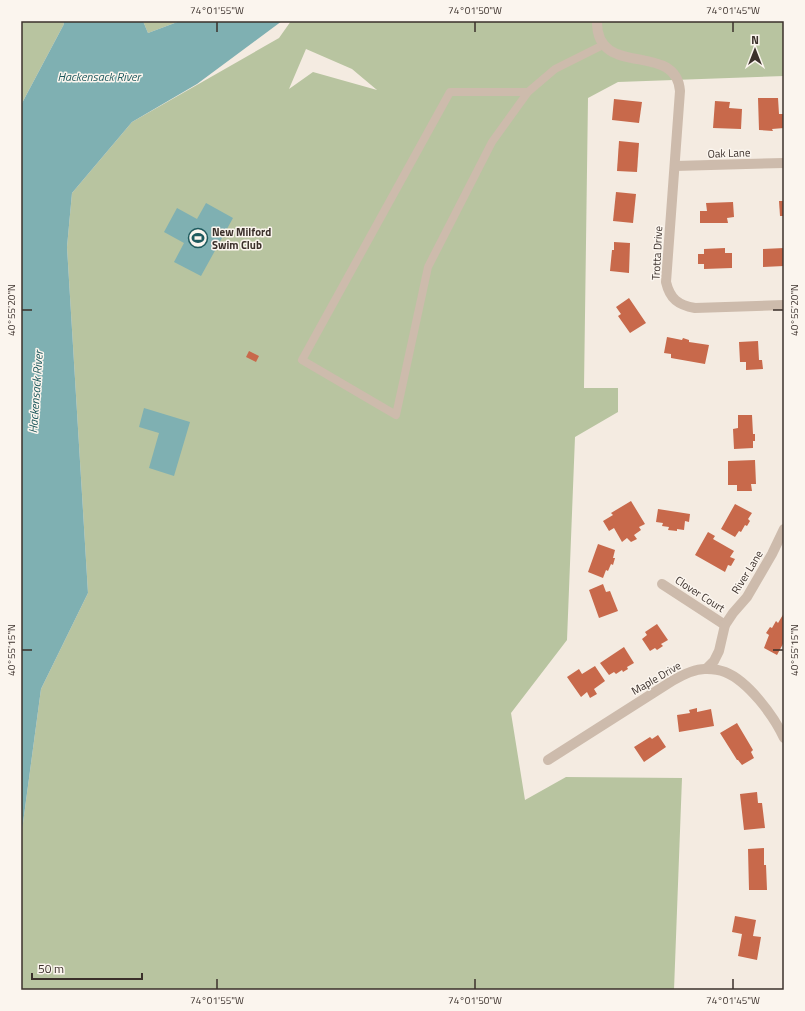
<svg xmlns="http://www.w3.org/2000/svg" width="805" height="1011" font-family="'Titillium Web',sans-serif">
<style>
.green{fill:#b8c4a0;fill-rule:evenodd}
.water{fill:#7fb0b2}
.building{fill:#c8694b}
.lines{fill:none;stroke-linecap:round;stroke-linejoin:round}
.service{stroke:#cdbbac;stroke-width:8}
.minor{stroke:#cdbbac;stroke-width:10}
.ticks{fill:none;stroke:#3b302b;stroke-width:1.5}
.labels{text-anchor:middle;stroke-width:3;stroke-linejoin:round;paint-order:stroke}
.street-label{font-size:11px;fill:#3b302b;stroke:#fbf5ee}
.poi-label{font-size:11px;font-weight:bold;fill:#3b302b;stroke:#fbf5ee;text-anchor:start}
.water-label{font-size:12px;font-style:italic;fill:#1f5a5e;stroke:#fbf5ee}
.neatline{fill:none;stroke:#3b302b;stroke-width:1.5}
.ticks-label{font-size:10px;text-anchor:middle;fill:#3b302b}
</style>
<rect width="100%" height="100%" fill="#f4ebe1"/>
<g class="green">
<path d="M21 21H63L64 24 21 105Z"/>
<path d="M143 21H180L148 33Z"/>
<path d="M291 21H784V76L618 82 588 98 584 388H618V412L575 437 567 640 511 713 525 800 566 777 682 778 674 990H21V838L41 689 88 593 67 247 72 193 132 122 279 38ZM306 49 352 69 377 90 313 72 289 89Z"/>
</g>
<g class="water">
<path d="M63 21H143L148 33 180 21H282L197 84 132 122 72 193 67 247 88 593 41 689 21 838V105L64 24Z"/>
<path d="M206 203 233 218 201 276 174 262 184 243 164 232 177 208 197 219Z"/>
<path d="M144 408 190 422 174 476 149 468 159 433 139 427Z"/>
</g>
<g class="building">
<path d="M758 98H778L779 114H784V128L772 129 773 131 759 130Z"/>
<path d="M614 99 642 102 639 123 612 120Z"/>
<path d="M715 101 730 102 729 108 742 109 741 129 713 128Z"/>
<path d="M619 141 639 143 637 172 617 171Z"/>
<path d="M616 192 636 194 633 223 613 221Z"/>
<path d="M779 201H784V216H780Z"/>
<path d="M733 202 734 217 727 218 728 223H700V211H707L706 203Z"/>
<path d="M614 242 630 243 629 273 610 271 612 250H614Z"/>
<path d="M725 248V253H732V268L704 269V264H698V254H704V249Z"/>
<path d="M784 248V266L763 267V249Z"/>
<path d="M629 298 646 323 630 333 618 316 621 314 616 307Z"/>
<path d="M667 337 682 340 683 338 689 340V342L709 345 705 364 671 358V354L664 353Z"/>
<path d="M758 341 759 360H762L763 369 746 370V362H740L739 342Z"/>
<path d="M249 351 259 356 256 362 246 357Z"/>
<path d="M738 415H752L753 434H755V441H753V448L734 449 733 429 738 428Z"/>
<path d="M755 460 756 484H751L752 491H737V485H728V461Z"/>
<path d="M631 501 645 524 639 527 641 530 634 535 637 539 631 542 627 538 622 542 614 528 609 531 603 521 613 515 611 513Z"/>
<path d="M735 504 752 513 748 519 750 521 747 526 745 525 741 532 739 531 735 537 721 529Z"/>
<path d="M658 509 690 514 689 522 685 521 684 530 677 529V531L668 530 669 527 662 526 663 523 656 522Z"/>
<path d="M708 532 715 536 713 539 734 551 730 557 735 559 731 566 728 565 725 572 695 555Z"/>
<path d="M598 544 615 550 613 558H615L613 565 611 564 608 571 606 570 603 578 588 572Z"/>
<path d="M603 584 606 592 610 591 618 611 599 618 589 590Z"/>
<path d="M784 613V642L777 655 764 648 769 635 766 633 770 627 772 628 776 621 778 623Z"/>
<path d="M657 624 668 640 661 644 663 646 657 650 655 648 650 651 642 639 647 635 645 632Z"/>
<path d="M624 647 634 663 627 667 628 669 623 672 622 670 616 674 614 672 609 675 600 663Z"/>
<path d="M595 666 605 681 594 689 597 694 590 698 587 692 581 697 567 677 579 669 582 674Z"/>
<path d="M697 708V712L711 709 714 726 679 732 677 715 690 713 689 710Z"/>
<path d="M737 723 753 750 751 752 754 758 742 765 738 760H737L720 733Z"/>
<path d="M658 735 666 747 644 762 634 747 650 737 652 739Z"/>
<path d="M757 792 758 803H762L765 828 744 830 740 794Z"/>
<path d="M764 848V865H766L767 890H749L748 849Z"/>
<path d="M735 916 756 920 753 936 761 937 757 960 738 956 742 934 732 932Z"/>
</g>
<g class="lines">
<path class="service" d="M528 92H450L302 360 396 415 428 267 492 142 528 92 555 69 603 45"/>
<g class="minor">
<path d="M597 21C596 80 676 40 680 91L666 282C670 299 678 305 695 308L784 305"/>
<path d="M675 166 784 163"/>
<path d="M662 584 725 625"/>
<path d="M706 669 714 661 719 651 725 625 733 613 747 597 772 554 784 529"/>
<path d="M548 760 672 681C682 675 695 668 707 669 712 669 720 670 725 672 748 681 774 716 784 738"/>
</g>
</g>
<path class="ticks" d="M217 22V32M475 22V32M733 22V32M22 310H32M773 310H783M22 650H32M773 650H783M217 979V989M475 979V989M733 979V989"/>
<defs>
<symbol id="stadium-ring" viewBox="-11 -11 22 22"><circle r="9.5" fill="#fbf5ee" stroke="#1f5a5e" stroke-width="1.5"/><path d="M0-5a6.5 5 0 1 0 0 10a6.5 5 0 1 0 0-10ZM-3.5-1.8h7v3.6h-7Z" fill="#1f5a5e"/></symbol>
</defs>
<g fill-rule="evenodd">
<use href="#stadium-ring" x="187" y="227" width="22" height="22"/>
</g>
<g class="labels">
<g class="street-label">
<text transform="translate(729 153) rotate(-2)" y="4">Oak Lane</text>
<text transform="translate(657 253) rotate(-87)" y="4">Trotta Drive</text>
<text transform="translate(747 572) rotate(-58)" y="4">River Lane</text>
<text transform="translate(700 594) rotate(33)" y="4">Clover Court</text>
<text transform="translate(656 678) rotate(-30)" y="4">Maple Drive</text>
</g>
<g class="poi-label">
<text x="212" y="236">New Milford<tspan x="212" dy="13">Swim Club</tspan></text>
</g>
<g class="water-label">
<text x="99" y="81">Hackensack River</text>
<text transform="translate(36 392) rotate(-86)" y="4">Hackensack River</text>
</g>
</g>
<rect width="805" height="1011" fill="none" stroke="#fbf5ee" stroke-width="44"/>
<g transform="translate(755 50)" stroke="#fbf5ee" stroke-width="3" paint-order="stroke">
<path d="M0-3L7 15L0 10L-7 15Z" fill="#3b302b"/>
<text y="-6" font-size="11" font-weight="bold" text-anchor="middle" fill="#3b302b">N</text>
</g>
<path d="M32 973v6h110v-6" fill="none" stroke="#3b302b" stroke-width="2"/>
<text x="38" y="973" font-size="12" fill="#3b302b" stroke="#fbf5ee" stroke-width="3" paint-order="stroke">50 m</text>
<rect x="22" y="22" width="761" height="967" class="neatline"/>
<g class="ticks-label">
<text x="217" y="14">74°01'55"W</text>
<text x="475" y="14">74°01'50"W</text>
<text x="733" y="14">74°01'45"W</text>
<text transform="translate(11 310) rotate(-90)" y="4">40°55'20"N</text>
<text transform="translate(794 310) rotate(-90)" y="4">40°55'20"N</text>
<text transform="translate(11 650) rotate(-90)" y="4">40°55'15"N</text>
<text transform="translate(794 650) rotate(-90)" y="4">40°55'15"N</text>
<text x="217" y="1004">74°01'55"W</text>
<text x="475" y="1004">74°01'50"W</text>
<text x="733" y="1004">74°01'45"W</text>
</g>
</svg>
